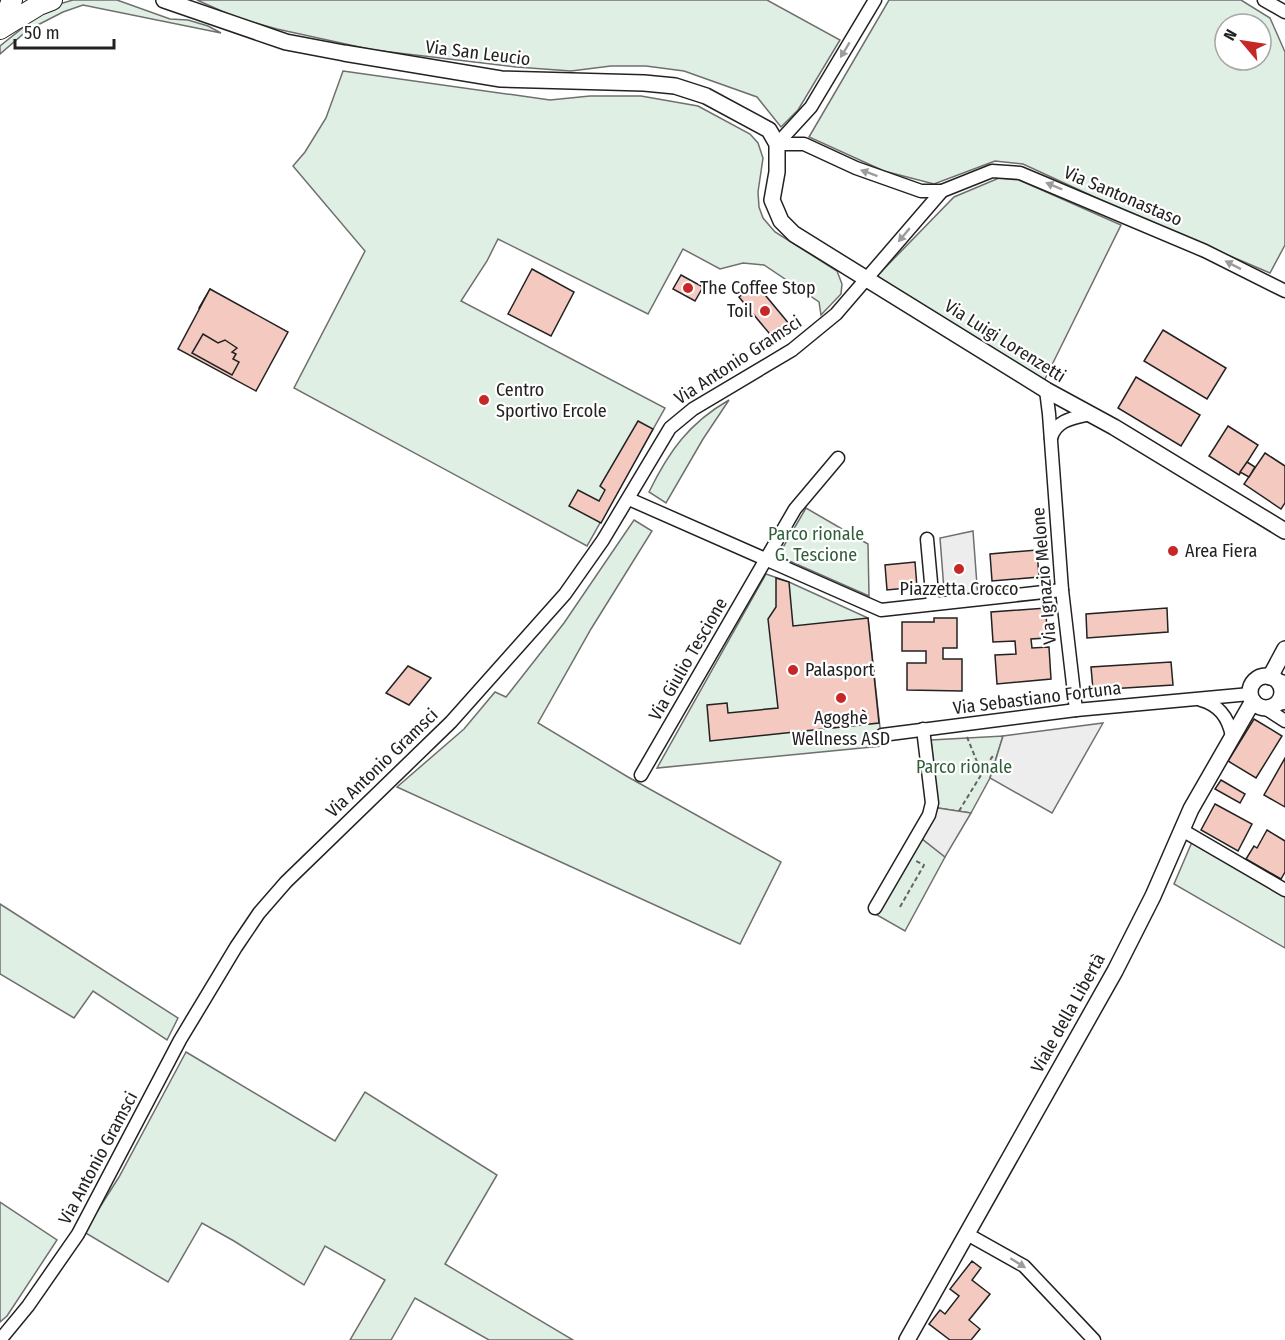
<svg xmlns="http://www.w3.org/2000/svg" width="1285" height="1340" font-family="'Fira Sans Condensed',sans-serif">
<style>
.green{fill:#e0efe3;stroke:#6f6f6f;stroke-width:1.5;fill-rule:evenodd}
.parking{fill:#ededed;stroke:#6f6f6f;stroke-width:1.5}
.building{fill:#f3c9c0;stroke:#222;stroke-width:1.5}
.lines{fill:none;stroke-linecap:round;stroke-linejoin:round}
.minor-casing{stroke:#222;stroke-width:15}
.tertiary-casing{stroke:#222;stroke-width:18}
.trunk-casing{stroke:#222;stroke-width:22}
.path{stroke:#646464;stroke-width:2;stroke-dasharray:4.5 3;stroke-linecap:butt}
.minor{stroke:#fff;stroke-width:12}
.tertiary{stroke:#fff;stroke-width:15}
.trunk{stroke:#fff;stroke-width:20}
.oneway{fill:#9c9c9c}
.poi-dot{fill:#c62828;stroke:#fff;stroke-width:2}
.labels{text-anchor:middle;stroke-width:4.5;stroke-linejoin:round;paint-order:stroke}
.street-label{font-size:18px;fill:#222;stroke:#fff}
.poi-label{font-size:18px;fill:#222;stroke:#fff;text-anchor:start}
.park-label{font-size:18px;fill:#2f5e38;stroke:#fff}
</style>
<rect width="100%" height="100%" fill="#fff"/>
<g class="green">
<path d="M73 0H117L170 19 188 20 208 26 221 33 83 5 63 12 28 30 0 54V46L49 7Z"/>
<path d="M197 0H767L840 40 798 110 781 127 757 97 684 71 646 66H611L571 71 516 67 373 50 277 29 235 17Z"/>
<path d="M889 0H1241L1270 18 1285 52V245L1270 273 1127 212 1023 164 995 161 934 184 884 171 809 137ZM1225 24H1261V60H1225Z"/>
<path d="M343 71 550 100 590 96H641L698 106 750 134 758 143 763 158 758 192 759 207 763 218 775 232 837 271 842 284 841 294 821 315 819 302 764 265 743 263 720 269 683 249 648 314 498 239 487 261 461 301 665 408 587 546 294 388 365 251 293 166 305 152 326 118Z"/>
<path d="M999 178 1017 179 1121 225 1044 381 876 277 954 197Z"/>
<path d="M729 400 703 439 666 503 649 492C669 451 689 423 729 400Z"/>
<path d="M806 508 868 544 869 596 778 556Z"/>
<path d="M634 520 652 531 591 629 538 723 628 777 781 862 740 944 397 787 464 729 495 692 506 697 564 623Z"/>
<path d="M766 574 789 582 868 618 882 746 657 768Z"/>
<path d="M1003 736 990 778 971 813 938 808 931 740Z"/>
<path d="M921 838 945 857 905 931 877 915Z"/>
<path d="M1192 842 1285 897V948L1174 884Z"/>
<path d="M0 904 178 1018 167 1040 93 991 74 1018 0 974Z"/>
<path d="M186 1052 335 1141 365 1092 497 1175 445 1264 573 1340H489L415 1298 391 1340H350L385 1280 325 1246 304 1285 234 1241 202 1223 168 1282 84 1232 119 1177Z"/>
<path d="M0 1202 57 1240 7 1316 0 1322Z"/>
</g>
<g class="parking">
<path d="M973 531 978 599 945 603 940 538Z"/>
<path d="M1103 723 1052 813 990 778 1003 736Z"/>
<path d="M938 808 971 813 945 857 921 838Z"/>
</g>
<g class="building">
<path d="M532 269 574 292 551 336 508 314Z"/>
<path d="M681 275 703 287 695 301 673 289Z"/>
<path d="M756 284 790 325 774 339 739 297Z"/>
<path d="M210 289 216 293 214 296 223 302 215 317 199 308Z"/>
<path d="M210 289 288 332 256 391 178 349Z"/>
<path d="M1163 330 1226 368 1207 399 1144 361Z"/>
<path d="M203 334 218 343 225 340 237 348 232 352 236 354 233 359 239 362 232 375 192 353Z"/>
<path d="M1136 377 1200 415 1181 446 1118 408Z"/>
<path d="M638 421 653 429 601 523 569 506 578 490 599 501 605 490 600 486Z"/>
<path d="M1228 426 1258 445 1239 475 1209 456Z"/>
<path d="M1265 453 1285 466V503L1281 509 1244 484Z"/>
<path d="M1247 462 1255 467 1249 477 1240 472Z"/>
<path d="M1037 550 1039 577 992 581 990 554Z"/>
<path d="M915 562 917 587 887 590 885 565Z"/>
<path d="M776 578 789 582 793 626 868 618 879 723 710 741 707 705 727 703 728 713 778 708 768 619 776 607Z"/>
<path d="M1046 608 1047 638 1031 639 1032 648 1049 647 1051 679 997 684 995 655 1016 654 1015 641 993 642 991 612Z"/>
<path d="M1167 608 1168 632 1087 638 1086 614Z"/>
<path d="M934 618H957V648H943V659H962V691L907 690V663H926V651H902V622H934Z"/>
<path d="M1171 662 1173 685 1093 690 1091 667Z"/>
<path d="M408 666 431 678 409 705 386 693Z"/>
<path d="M1254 719 1282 736 1256 778 1228 761Z"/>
<path d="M1285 758V807L1264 795Z"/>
<path d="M1221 780 1245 794 1240 803 1215 789Z"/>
<path d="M1215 804 1252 824 1238 851 1201 830Z"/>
<path d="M1267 830 1285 841V872L1281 879 1246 859 1254 846 1257 848Z"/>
<path d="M972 1261 981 1268 972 1280 990 1294 969 1320 980 1329 971 1340H950L929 1324 940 1310 945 1314 959 1296 950 1289Z"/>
</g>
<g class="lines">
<defs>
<g id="minor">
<path d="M1264 0 1285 12"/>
<path d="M777 144H804L856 168 921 191H942L992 171 1020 173 1205 251 1285 291"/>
<path d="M777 144 811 107 875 0"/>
<path d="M1046 390 1049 414 1062 590 1076 710"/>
<path d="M1051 438C1056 420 1073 418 1090 414"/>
<path d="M629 499 881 610 1062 590"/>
<path d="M927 539 933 604"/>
<path d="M1276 680 1285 682"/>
<path d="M1201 700C1219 705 1228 717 1232 736"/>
<path d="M1276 704 1285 703"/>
<path d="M1265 708 1285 721"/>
<path d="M882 735 1076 710 1250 694"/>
<path d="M641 775 795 509 838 458"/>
<path d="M1182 830 1285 890"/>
<path d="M875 908 929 815 932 803 923 729"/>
<path d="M967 1234 1024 1266 1094 1340"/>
<path d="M0 1340 28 1306 78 1234 180 1040 236 947 259 913 286 882 451 722 565 594 603 540 670 428 693 409 792 350 836 314 942 191"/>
</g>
<g id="tertiary">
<path d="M164 0 286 42 344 53 501 79 644 83 675 86 706 96 769 130 777 144V172L772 200 781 221 794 234 1046 390 1114 427 1285 531"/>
<circle cx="1266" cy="692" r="16"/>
<path d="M1270 677 1285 649"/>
<path d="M907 1340 1115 971 1153 896 1191 809 1253 701"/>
</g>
<g id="trunk">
<path d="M1 28 12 0"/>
<path d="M0 29 39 5 52 0"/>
</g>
</defs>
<use href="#minor" class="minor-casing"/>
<use href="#tertiary" class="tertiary-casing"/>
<use href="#trunk" class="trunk-casing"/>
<g class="path">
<path d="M967 737 982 774"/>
<path d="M959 811 992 757 997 756"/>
<path d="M900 907 924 865 916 861"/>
</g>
<use href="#minor" class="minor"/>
<use href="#tertiary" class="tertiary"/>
<use href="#trunk" class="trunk"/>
</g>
<defs><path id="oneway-solid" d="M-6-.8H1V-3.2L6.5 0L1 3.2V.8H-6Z" transform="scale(1.5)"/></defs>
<g class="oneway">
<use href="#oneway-solid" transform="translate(845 50) rotate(121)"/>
<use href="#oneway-solid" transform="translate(869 173) rotate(-160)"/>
<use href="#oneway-solid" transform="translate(1054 186) rotate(-157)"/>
<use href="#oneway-solid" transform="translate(904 235) rotate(130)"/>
<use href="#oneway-solid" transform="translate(1233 265) rotate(-153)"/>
<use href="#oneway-solid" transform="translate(1018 1263) rotate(32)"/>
</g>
<g class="poi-dot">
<circle cx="688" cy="288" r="6"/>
<circle cx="765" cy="311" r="6"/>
<circle cx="484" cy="400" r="6"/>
<circle cx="1173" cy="551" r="6"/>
<circle cx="959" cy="569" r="6"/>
<circle cx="793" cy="670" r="6"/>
<circle cx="841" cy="698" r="6"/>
</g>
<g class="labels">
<g class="street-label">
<text transform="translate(478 53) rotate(7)" y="6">Via San Leucio</text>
<text transform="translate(1123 196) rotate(23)" y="6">Via Santonastaso</text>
<text transform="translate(1005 341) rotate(32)" y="6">Via Luigi Lorenzetti</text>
<text transform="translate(738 360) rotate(-33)" y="6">Via Antonio Gramsci</text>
<text transform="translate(1044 576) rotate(-95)" y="6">Via Ignazio Melone</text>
<text transform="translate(688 659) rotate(-60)" y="6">Via Giulio Tescione</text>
<text transform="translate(1037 698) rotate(-7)" y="6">Via Sebastiano Fortuna</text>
<text transform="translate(382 763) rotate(-44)" y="6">Via Antonio Gramsci</text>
<text transform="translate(1068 1013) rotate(-61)" y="6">Viale della Libertà</text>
<text transform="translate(98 1158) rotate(-62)" y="6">Via Antonio Gramsci</text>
</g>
<g class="poi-label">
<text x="700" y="294">The Coffee Stop</text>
<text x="753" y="317" text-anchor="end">Toil</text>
<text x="496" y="396">Centro<tspan x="496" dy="21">Sportivo Ercole</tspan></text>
<text x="1185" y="557">Area Fiera</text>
<text x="959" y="595" text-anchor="middle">Piazzetta Crocco</text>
<text x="805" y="676">Palasport</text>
<text x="841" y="724" text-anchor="middle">Agoghè<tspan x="841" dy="21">Wellness ASD</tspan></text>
</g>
<g class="park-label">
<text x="816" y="540">Parco rionale<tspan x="816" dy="21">G. Tescione</tspan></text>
<text x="964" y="773">Parco rionale</text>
</g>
</g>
<g transform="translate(1243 42) rotate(299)"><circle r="28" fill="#ffffff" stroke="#a7a7a7" stroke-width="1.5"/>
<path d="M0-4.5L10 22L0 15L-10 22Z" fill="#c62828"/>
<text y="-9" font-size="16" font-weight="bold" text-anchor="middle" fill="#222222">N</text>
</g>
<path d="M15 39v9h99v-9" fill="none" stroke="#222222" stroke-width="3"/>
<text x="24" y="39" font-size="18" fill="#222222" stroke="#ffffff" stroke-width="4.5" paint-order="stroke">50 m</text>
</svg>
